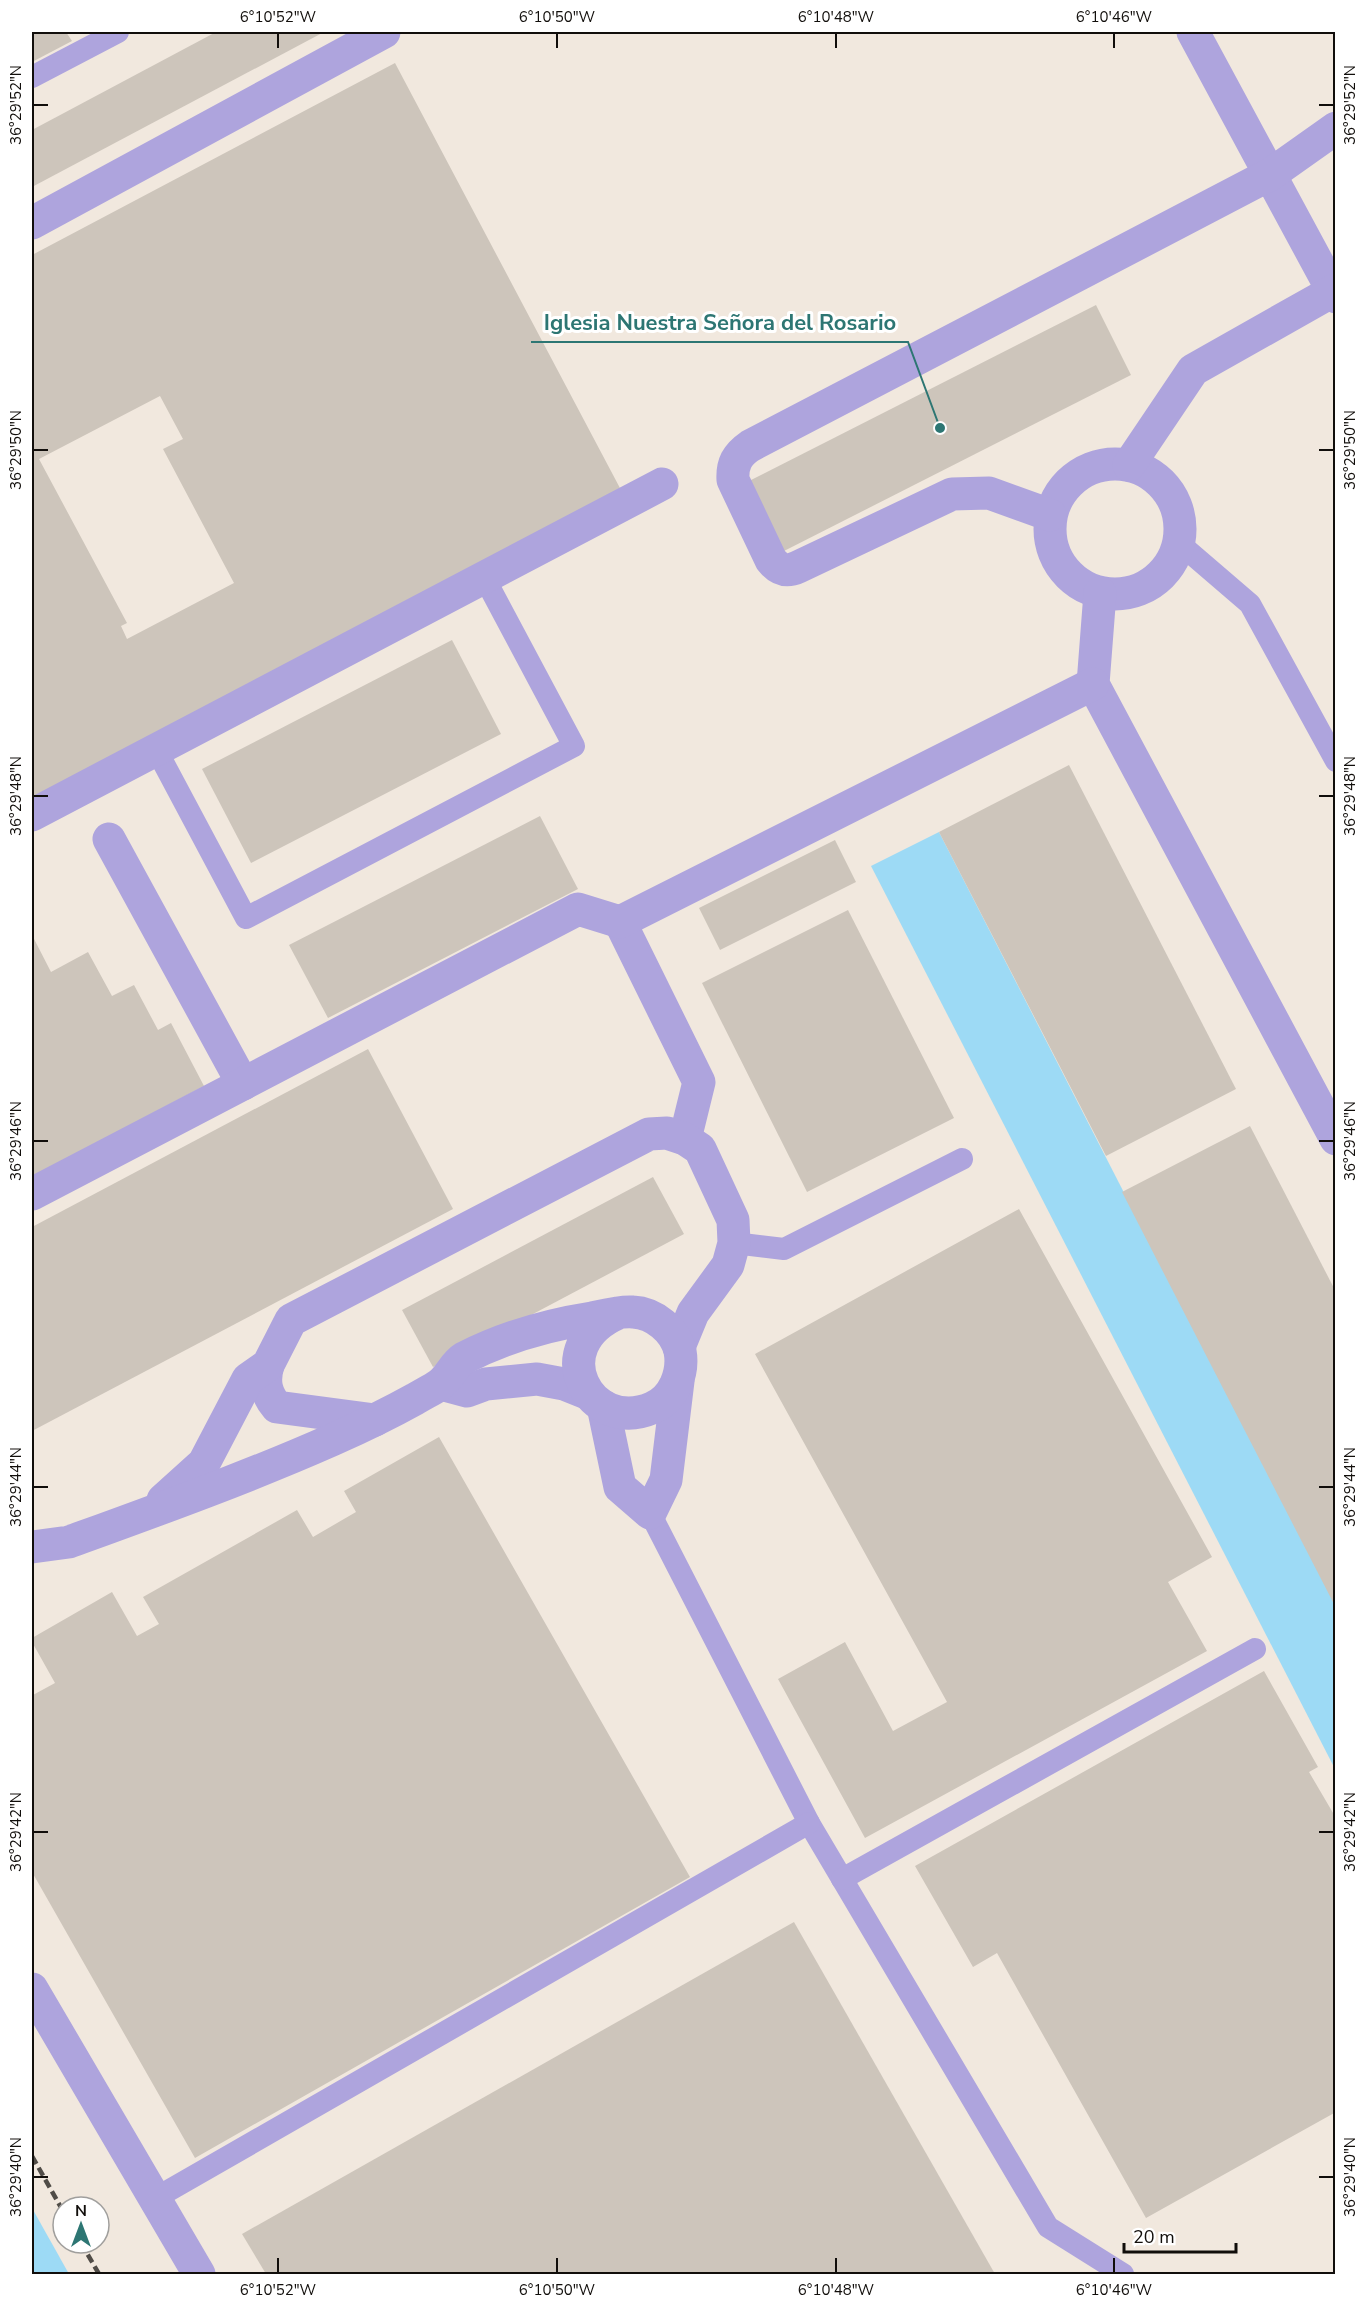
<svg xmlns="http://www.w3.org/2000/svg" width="1367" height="2306" font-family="'Nunito Sans',sans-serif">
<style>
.water{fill:#9ddaf5}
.building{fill:#cdc5bb;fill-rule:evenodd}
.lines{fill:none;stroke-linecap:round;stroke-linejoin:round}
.lane{stroke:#aea4dd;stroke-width:22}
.street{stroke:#aea4dd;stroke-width:33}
.rail{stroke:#504c47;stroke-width:4.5;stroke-dasharray:9 4.5;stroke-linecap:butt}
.ticks{fill:none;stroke:#110e0b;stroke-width:2}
.leader{fill:none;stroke:#2d7673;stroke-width:2}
.callout-dot{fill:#2d7673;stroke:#fff;stroke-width:2}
.callout-label{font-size:22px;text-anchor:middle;font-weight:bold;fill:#2d7673;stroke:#fff;stroke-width:6;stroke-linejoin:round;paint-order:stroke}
.neatline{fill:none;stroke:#110e0b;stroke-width:2}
.ticks-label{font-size:15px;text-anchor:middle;fill:#110e0b}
</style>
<rect width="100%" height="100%" fill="#f1e8de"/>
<g class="water">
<path d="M939 832 1335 1604V1769L871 866Z"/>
<path d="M32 2208 69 2274H32Z"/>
</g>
<g class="building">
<path d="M32 32H66L72 41 32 62Z"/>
<path d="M216 32H324L32 187V130Z"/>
<path d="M395 63 621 490 32 800V255ZM160 396 183 439 163 449 234 583 127 639 121 626 127 623 39 459Z"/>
<path d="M1096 305 1131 375 784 551 749 481Z"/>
<path d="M452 640 501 734 251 863 202 769Z"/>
<path d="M1069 765 1236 1089 1106 1156 939 832Z"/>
<path d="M540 816 578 889 328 1018 289 945Z"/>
<path d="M835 840 856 882 720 950 699 908Z"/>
<path d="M848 910 954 1118 807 1192 702 983Z"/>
<path d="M32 935 51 972 88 952 112 996 134 985 158 1030 171 1023 204 1086 32 1177Z"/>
<path d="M368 1049 453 1209 32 1431V1227Z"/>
<path d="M1250 1126 1336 1292V1608L1122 1192Z"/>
<path d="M653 1177 684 1234 433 1367 402 1310Z"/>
<path d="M1019 1209 1212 1557 1168 1582 1207 1651 865 1838 778 1679 845 1642 893 1731 947 1702 755 1354Z"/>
<path d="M439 1437 690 1877 195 2158 32 1872V1692L33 1695 55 1683 32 1642V1638L112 1592 137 1636 159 1624 143 1597 297 1510 313 1537 356 1512 344 1491Z"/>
<path d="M1264 1671 1318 1767 1309 1772 1336 1818V2112L1146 2218 997 1953 973 1967 915 1866Z"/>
<path d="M794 1922 995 2274H266L242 2234Z"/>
</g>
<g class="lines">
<g class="lane">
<path d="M32 77 118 32"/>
<path d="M1179 543 1250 604 1336 761"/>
<path d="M156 749 246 918 574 746 484 577"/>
<path d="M734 1243 784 1249 962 1159"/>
<path d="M650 1513 809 1823 1048 2227 1123 2274"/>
<path d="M842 1879 1255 1649"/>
<path d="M154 2199 809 1823"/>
</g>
<g class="street">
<path d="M1193 32 1336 297"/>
<path d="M32 223 384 32"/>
<circle cx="1115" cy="529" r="65"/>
<path d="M1129 465 1193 370 1333 291"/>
<path d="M1050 515 989 493 952 494 798 567C787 572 779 570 771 560L733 480C732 464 737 455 750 446L1271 174 1336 128"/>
<path d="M1100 593 1093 684 1336 1139"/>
<path d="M32 815 662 484"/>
<path d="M109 839 243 1084"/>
<path d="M620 922 699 1082 685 1139"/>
<path d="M32 1194 578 909 620 922 1093 684"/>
<path d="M268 1365C263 1382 266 1394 277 1407L375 1420"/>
<path d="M441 1384 467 1391 486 1384 537 1379 564 1384 589 1394"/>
<path d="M603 1406 620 1487 650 1513 666 1480 678 1381"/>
<path d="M163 1500 204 1463 248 1379 268 1365 291 1320 649 1134 667 1133 685 1139 700 1149 733 1220 734 1243 728 1265 693 1313 679 1347"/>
<path d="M32 1547 69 1542C157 1510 246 1478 332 1440 361 1427 388 1414 415 1399 423 1394 432 1390 439 1385 449 1378 454 1364 464 1358 505 1337 547 1325 592 1318 605 1315 620 1311 633 1312 654 1313 675 1330 680 1351 684 1373 674 1399 652 1408 589 1435 542 1346 618 1313"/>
<path d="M32 1989 199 2274"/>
</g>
<g class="rail">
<path d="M32 2156 63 2211"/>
<path d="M81 2243 99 2274"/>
</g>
</g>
<path class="ticks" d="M278 33V48M557 33V48M836 33V48M1114 33V48M33 105H48M1319 105H1334M33 450H48M1319 450H1334M33 796H48M1319 796H1334M33 1141H48M1319 1141H1334M33 1487H48M1319 1487H1334M33 1832H48M1319 1832H1334M33 2177H48M1319 2177H1334M278 2258V2273M557 2258V2273M836 2258V2273M1114 2258V2273"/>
<path class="leader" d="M940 428L908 342H531"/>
<circle class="callout-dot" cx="940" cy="428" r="6"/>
<g class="callout-label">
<text x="720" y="330">Iglesia Nuestra Señora del Rosario</text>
</g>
<rect width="1367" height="2306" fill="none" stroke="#ffffff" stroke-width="66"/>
<g transform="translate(81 2225)"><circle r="28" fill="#ffffff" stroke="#a09f9d" stroke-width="1.5"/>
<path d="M0-4.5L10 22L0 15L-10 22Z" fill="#2d7673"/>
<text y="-9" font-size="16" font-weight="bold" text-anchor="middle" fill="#110e0b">N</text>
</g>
<path d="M1124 2243v9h112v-9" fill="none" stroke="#110e0b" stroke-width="3"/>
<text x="1133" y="2243" font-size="18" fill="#110e0b" stroke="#ffffff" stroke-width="4.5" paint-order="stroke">20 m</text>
<rect x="33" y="33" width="1301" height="2240" class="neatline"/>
<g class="ticks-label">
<text x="278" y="22">6°10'52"W</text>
<text x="557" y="22">6°10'50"W</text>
<text x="836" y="22">6°10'48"W</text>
<text x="1114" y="22">6°10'46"W</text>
<text transform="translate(16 105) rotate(-90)" y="5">36°29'52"N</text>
<text transform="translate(1350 105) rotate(-90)" y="5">36°29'52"N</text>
<text transform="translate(16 450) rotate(-90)" y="5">36°29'50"N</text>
<text transform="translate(1350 450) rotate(-90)" y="5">36°29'50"N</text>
<text transform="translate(16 796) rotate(-90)" y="5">36°29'48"N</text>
<text transform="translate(1350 796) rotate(-90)" y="5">36°29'48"N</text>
<text transform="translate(16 1141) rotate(-90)" y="5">36°29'46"N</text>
<text transform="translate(1350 1141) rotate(-90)" y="5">36°29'46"N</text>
<text transform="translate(16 1487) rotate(-90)" y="5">36°29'44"N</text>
<text transform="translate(1350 1487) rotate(-90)" y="5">36°29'44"N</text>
<text transform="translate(16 1832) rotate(-90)" y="5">36°29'42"N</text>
<text transform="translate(1350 1832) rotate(-90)" y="5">36°29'42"N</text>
<text transform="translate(16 2177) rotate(-90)" y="5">36°29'40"N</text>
<text transform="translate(1350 2177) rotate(-90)" y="5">36°29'40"N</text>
<text x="278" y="2295">6°10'52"W</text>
<text x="557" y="2295">6°10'50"W</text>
<text x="836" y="2295">6°10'48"W</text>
<text x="1114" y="2295">6°10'46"W</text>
</g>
</svg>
